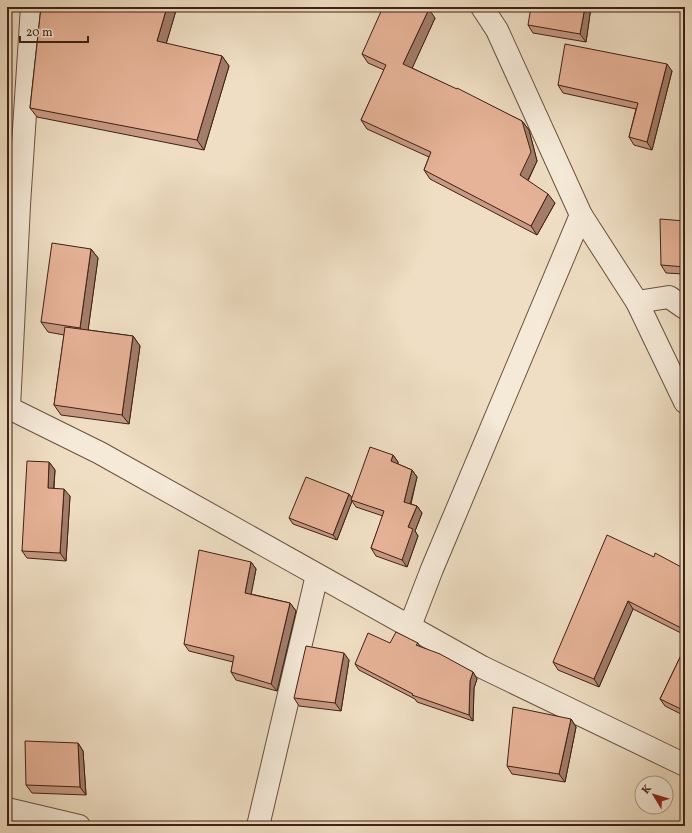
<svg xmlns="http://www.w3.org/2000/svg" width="692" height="833" font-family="Vollkorn,serif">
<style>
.green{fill:#bbc192;stroke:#7c7154}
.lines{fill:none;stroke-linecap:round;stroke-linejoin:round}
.street-casing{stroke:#6a5040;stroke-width:24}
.street{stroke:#f5ead8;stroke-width:22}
.wall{fill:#c79a83;stroke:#3e2115}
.shaded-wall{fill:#a27d6a;stroke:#3e2115}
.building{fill:#e7b398;stroke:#3e2115}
</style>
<rect width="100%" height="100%" fill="#efdec3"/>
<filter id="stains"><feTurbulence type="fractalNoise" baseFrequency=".005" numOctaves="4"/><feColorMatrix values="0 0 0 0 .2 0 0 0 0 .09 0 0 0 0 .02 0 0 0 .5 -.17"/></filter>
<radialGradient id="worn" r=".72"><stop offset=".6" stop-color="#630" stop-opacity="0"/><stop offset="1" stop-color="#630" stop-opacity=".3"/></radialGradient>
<rect class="green" x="7" y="7" width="4" height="54"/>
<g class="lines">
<defs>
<g id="street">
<path d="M482 7 497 30 581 215 637 302 685 402"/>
<path d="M637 302 669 297 685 308"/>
<path d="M7 407 100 453 482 667 685 765"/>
<path d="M9 408 19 205 32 7"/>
<path d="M410 626 432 569 581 215"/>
<path d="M7 809 79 826"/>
<path d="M258 826 317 575"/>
</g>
</defs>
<use href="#street" class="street-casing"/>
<use href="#street" class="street"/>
</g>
<g class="wall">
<path d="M41 7H177L166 44 222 56 229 66 204 150 37 117 30 108Z"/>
<path d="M591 7 586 42 533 33 528 25Z"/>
<path d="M435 18 412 68 522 121 529 130 537 161 528 181 555 203 537 235 430 179 424 170 429 157 367 129 361 120 384 70 368 63 362 54Z"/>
<path d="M672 71 652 150 634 145 629 137 636 109 563 93 558 85Z"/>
<path d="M685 221V274L666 273 661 265Z"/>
<path d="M91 249 98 258 88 330 133 336 140 346 129 424 61 415 54 405 64 335 48 332 41 322Z"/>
<path d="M393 455 398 462V464L412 470 417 477 411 504 417 506 422 513 415 531 418 536 407 567 376 556 371 548 383 516 356 507 352 501 337 540 293 524 289 518 349 494 352 498Z"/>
<path d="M49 462 55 470 54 488 70 496 66 561 27 558 22 551Z"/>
<path d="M654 557 685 569V635L633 609 599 687 558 670 553 662Z"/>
<path d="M251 562 256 569 251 594 290 603 296 611 277 691 236 680 231 672 233 662 189 651 184 644Z"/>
<path d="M390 643H418L420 647 473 672 477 679 474 688 473 721 417 702 415 699 359 670 355 664Z"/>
<path d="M685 647V716L665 706 660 699Z"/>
<path d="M349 660 341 711 299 706 294 698Z"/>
<path d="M571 719 576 727 565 782 512 774 507 766Z"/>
<path d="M78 743 83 751 86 795 32 793 26 785Z"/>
</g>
<g class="shaded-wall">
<path d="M167 7H177L164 51 157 41Z"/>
<path d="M585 7H591L586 42 580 34Z"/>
<path d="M429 9 435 18 410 73 403 64Z"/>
<path d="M222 56 229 66 204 150 197 140Z"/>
<path d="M667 64 672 71 652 150 647 142Z"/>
<path d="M522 121 529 130 537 161 526 184 520 175Z"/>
<path d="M7 170 8 171 7 188Z"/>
<path d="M548 194 555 203 537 235 531 226Z"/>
<path d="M91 249 98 258 87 338 80 328Z"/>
<path d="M133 336 140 346 129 424 122 415Z"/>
<path d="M393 455 398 462 396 468 391 461Z"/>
<path d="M49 462 55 470 53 496 48 488Z"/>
<path d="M412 470 417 477 409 509 404 502Z"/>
<path d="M64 489 70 496 66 561 60 553Z"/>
<path d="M349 494 353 499 351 500 352 501 337 540 333 535Z"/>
<path d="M417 506 422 513 415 531 418 536 407 567 402 560 408 527Z"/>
<path d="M251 562 256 569 250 600 245 593Z"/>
<path d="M628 601 633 609 599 687 594 679Z"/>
<path d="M290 603 296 611 277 691 271 684Z"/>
<path d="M344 653 349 660 341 711 335 703Z"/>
<path d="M473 672 477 679 474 688 473 721 469 715 470 681Z"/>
<path d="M571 719 576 727 565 782 559 774Z"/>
<path d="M78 743 83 751 86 795 80 787Z"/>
<path d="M7 818 10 823V826H7Z"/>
</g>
<g class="building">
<path d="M41 7H167L157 41 222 56 197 140 30 108Z"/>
<path d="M383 7H425L429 9 403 64 457 89V88L522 121 531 152 520 175 548 194 531 226 424 170 431 152 361 120 386 65 362 54Z"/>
<path d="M531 7H585L580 34 528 25Z"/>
<path d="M565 44 667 64 647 142 629 137 638 103 558 85Z"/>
<path d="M660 219 685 221V267L661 265Z"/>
<path d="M52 243 91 249 80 328 41 322Z"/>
<path d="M65 327 133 336 122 415 54 405Z"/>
<path d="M370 447 393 455 391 461 412 470 404 502 417 506 408 527 413 529 402 560 371 548 384 511 351 500Z"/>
<path d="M27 461 49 462 48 488 64 489 60 553 22 551Z"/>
<path d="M306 477 349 494 333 535 289 518Z"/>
<path d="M607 535 654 557 655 553 685 569V630L628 601 594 679 553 662Z"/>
<path d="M199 550 251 562 245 593 290 603 271 684 231 672 234 656 184 644Z"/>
<path d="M396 632 418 643 416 645 440 654 473 672 470 681 469 715 412 695 413 694 355 664 368 633 390 643Z"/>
<path d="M306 646 344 653 335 703 294 698Z"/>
<path d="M685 647V711L660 699Z"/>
<path d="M513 707 571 719 559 774 507 766Z"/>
<path d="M25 741 78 743 80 787 26 785Z"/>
</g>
<rect width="692" height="833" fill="none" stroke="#efdec3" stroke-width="24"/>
<rect x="8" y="8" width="676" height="817" fill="none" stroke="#3e2115" stroke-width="2"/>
<rect x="12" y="12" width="668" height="809" fill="none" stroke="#3e2115"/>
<g transform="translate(654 795) rotate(308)"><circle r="19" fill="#f5ead8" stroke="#ac9a8a"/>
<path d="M0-3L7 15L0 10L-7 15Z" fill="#8f2418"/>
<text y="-6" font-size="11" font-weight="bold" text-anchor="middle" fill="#3e2115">K</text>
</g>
<path d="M20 36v6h68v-6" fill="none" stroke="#3e2115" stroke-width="2"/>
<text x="26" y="36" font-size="12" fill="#3e2115" stroke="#f5ead8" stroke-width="3" paint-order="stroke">20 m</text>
<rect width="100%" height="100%" filter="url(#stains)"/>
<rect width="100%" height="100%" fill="url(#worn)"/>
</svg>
